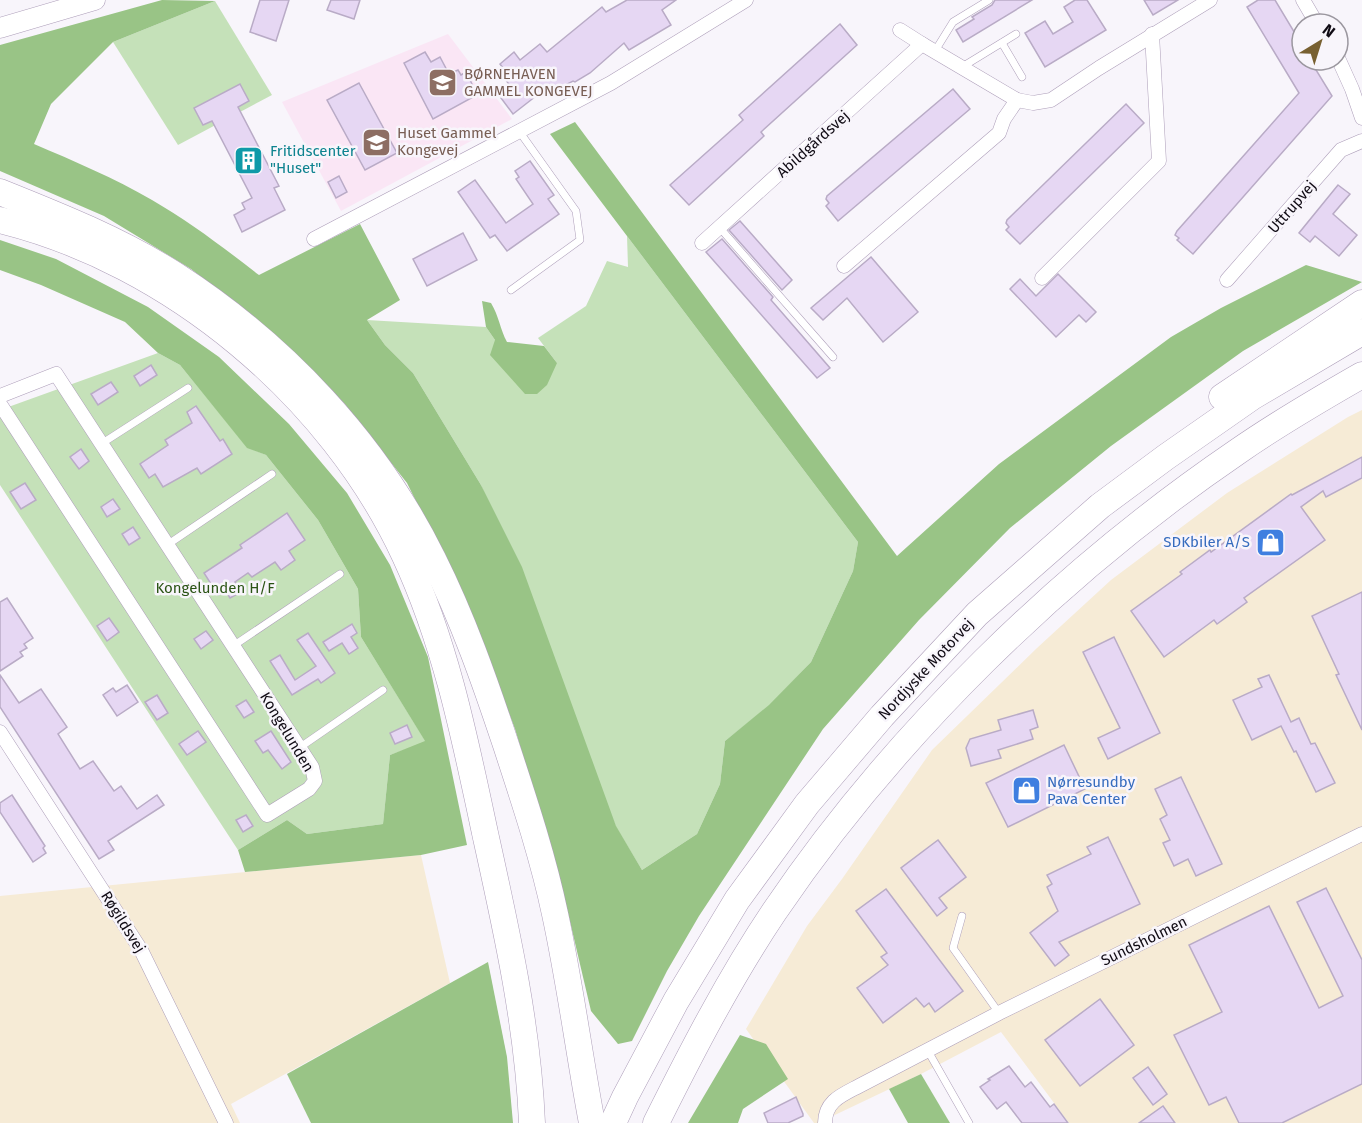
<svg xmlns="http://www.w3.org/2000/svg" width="1362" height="1123" font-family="'Fira Sans',sans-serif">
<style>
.industrial{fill:#f6ebd6}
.education{fill:#fae6f5}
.green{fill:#c5e1b9}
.forest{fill:#99c486}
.building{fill:#e6d7f3;stroke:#b9abc6;stroke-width:1.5}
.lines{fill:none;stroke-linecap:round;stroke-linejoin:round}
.lane-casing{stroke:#ad9eb9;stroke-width:8}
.street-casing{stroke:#ad9eb9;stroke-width:15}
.secondary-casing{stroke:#ad9eb9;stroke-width:21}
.highway-casing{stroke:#ad9eb9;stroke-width:27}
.lane{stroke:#fff;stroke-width:7}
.street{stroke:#fff;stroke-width:14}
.secondary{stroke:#fff;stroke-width:20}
.highway{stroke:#fff;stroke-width:26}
.labels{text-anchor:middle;stroke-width:5;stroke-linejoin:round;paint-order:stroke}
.education-label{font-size:15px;fill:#785e54;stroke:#f8f5fb;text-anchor:start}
.street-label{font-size:15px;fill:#100b14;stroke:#f8f5fb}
.culture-label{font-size:15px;fill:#0d838f;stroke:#f8f5fb;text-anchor:start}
.shop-label{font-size:15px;fill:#366cbe;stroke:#f8f5fb;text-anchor:end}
.park-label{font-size:15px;fill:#2b5415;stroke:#f8f5fb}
</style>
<rect width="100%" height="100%" fill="#f8f5fb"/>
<g class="industrial">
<path d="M1362 410V1123H1069L1001 1032 921 1074 818 1123H814L746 1029 807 926 842 879 932 750 1037 648 1111 580 1227 493 1348 417Z"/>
<path d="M421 855 450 983 231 1104 240 1123H0V896Z"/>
</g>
<path class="education" d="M448 34 512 119 341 211 282 102Z"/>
<g class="green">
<path d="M215 1 272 95 178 145 113 42Z"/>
<path d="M627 236 858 542 853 571 811 662 769 706 725 741 720 784 697 834 642 870 616 827 481 485 413 373 385 345 367 320 486 327 495 340 557 363 538 338 586 306 607 261 628 267Z"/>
<path d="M158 353 180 365 247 447 266 455 318 520 358 589 361 637 426 742 390 755 383 824 307 834 287 820 238 850 0 485V410Z"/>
</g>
<g class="forest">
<path d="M162 0 215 1 113 42 51 104 34 144C74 161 114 178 152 200 190 222 224 248 259 275L360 224 400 300 367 320 385 345 413 373 481 485 522 567 616 826 642 870 697 834 720 784 725 741 769 705 811 662 853 571 858 542 550 134 575 122 897 556 999 464 1171 337 1221 308 1306 265 1362 282 1243 351 1111 446 1010 528 919 620 823 729 699 916 667 971 632 1041 618 1044 591 1011 560 879 515 729 470 610 407 483 344 403 271 331 191 269 104 216 0 171V45Z"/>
<path d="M0 240 56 259 148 307 219 357 289 424 347 493 390 565 428 657 467 845 421 855 245 872 238 850 287 820 307 834 383 824 390 755 425 741 361 637 358 589 318 520 266 455 247 448 180 365 158 353 125 322 41 285 0 270Z"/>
<path d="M482 301 491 303C499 316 500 329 507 342L544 346 557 363 547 385 537 394H525L490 355 495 340 486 327Z"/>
<path d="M488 962 507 1057 513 1123H311L287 1074Z"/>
<path d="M740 1035 766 1044 788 1079 743 1109 738 1123H688Z"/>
<path d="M921 1074 950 1123H908L889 1089Z"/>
</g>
<g class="building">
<path d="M260 0H289L276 41 250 32Z"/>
<path d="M331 0H360L354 19 327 10Z"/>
<path d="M627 0H676L662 10 671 25 629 50 624 43 590 73 575 82 573 81 548 94 545 89 513 114 501 98 514 91 505 79 509 76 500 64 514 52 520 60 540 44 547 52 602 7 606 12Z"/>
<path d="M995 0H1032L963 42 956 30 974 19 972 17 992 5Z"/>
<path d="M1075 0H1087L1106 30 1045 67 1025 33 1045 21 1053 34 1073 22 1064 7Z"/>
<path d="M1144 0H1178L1153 15Z"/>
<path d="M1258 0H1275L1302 45V60H1310L1332 96 1193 254 1177 240 1179 238 1175 235 1177 231 1299 93 1247 7Z"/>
<path d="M840 24 857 45 761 132 764 136 689 205 670 185 743 120 739 115Z"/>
<path d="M425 52 431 62 440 57 449 74 458 70 461 75 466 72 473 86 470 87 475 96 433 119 404 63Z"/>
<path d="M359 83 397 153 365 170 327 100Z"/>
<path d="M240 84 249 101 238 107 279 186 274 188 285 210 242 232 234 215 245 209 242 203 252 198 212 121 203 125 194 108Z"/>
<path d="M953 89 970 109 838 221 826 206 829 203 826 199 827 196Z"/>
<path d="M1126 104 1144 123 1020 244 1006 230 1009 227 1006 223 1007 220Z"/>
<path d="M530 161 554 195 548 199 559 214 507 251 495 235 490 238 458 192 475 180 506 223 533 204 516 179 519 177 515 171Z"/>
<path d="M339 176 347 192 336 198 328 182Z"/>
<path d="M1338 185 1350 194 1333 214 1357 235 1339 256 1315 236 1310 242 1299 233Z"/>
<path d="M740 221 792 280 782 290 729 230Z"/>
<path d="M463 233 477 260 427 286 413 259Z"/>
<path d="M722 239 773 297 771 300 830 368 817 378 706 252Z"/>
<path d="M871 257 918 312 883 342 847 298 823 320 811 308Z"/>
<path d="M1058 274 1096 312 1086 322 1079 315 1056 337 1010 289 1020 279 1036 296Z"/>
<path d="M151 365 157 375 140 386 134 376Z"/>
<path d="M111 382 118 392 98 405 91 394Z"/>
<path d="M196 406 220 441 223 439 232 454 201 474 197 468 163 487 155 474 149 478 140 464 168 445 165 440 192 423 187 412Z"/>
<path d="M81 449 89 461 79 469 70 457Z"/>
<path d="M1362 457V478L1326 497 1323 491 1301 507 1325 540 1244 598 1247 602 1217 624 1214 620 1164 657 1131 611 1182 574 1180 572 1210 550 1211 552 1291 494 1292 495Z"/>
<path d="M25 483 36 500 21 509 10 492Z"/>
<path d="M113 499 120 509 107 517 101 507Z"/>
<path d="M287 513 305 540 289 551 295 560 281 570 275 562 252 577 248 573 235 582 241 592 230 598 225 590 218 595 204 573 242 548 240 545Z"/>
<path d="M133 527 140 538 129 545 122 534Z"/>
<path d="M1362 592V730L1336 675 1339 674 1312 616Z"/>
<path d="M7 598 33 638 24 644 27 648 20 652 23 656 0 671V602Z"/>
<path d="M109 618 119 632 107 641 97 626Z"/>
<path d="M352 624 357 633 351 637 358 648 349 654 342 643 329 651 323 642Z"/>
<path d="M206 631 213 640 201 649 194 639Z"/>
<path d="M308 633 335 673 321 683 318 679 292 695 270 661 280 655 295 680 316 666 297 640Z"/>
<path d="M1114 637 1160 733 1108 759 1098 738 1120 728 1083 652Z"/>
<path d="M0 675 19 703 41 689 67 727 58 734 80 769 93 761 114 791 121 786 137 809 157 795 164 805 108 841 114 850 99 859 0 707Z"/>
<path d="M1269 675 1291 722 1299 718 1311 744 1315 743 1335 783 1316 792 1296 751 1294 752 1281 726 1252 740 1233 700 1262 687 1258 679Z"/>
<path d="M127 685 138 702 117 716 103 695 113 688 116 692Z"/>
<path d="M157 695 168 713 157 720 145 702Z"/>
<path d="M246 700 254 712 244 718 236 706Z"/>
<path d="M1033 710 1038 727 1030 730 1033 739 998 750 1001 758 971 766 966 748 970 739 1001 730 998 720Z"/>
<path d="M407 725 412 737 395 744 390 733Z"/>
<path d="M198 731 206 742 187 755 179 744Z"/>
<path d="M271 731 291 762 282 769 268 750 263 753 255 741Z"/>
<path d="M1064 745 1085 789 1008 827 986 783Z"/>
<path d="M1181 777 1222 864 1196 876 1188 859 1174 866 1163 843 1170 840 1160 819 1167 815 1155 789Z"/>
<path d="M12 795 45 846 43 848 46 853 33 862 0 812V803Z"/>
<path d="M246 815 253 826 243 832 236 820Z"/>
<path d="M1108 837 1140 904 1059 942 1069 955 1055 966 1030 933 1058 911 1047 887 1052 884 1047 875 1091 854 1087 847Z"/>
<path d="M938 840 966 877 939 898 947 908 937 916 901 868Z"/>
<path d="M1326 888 1362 960V1084L1282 1123H1239L1226 1097 1209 1105 1174 1035 1222 1012 1189 945 1269 906 1319 1008 1343 996 1297 902Z"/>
<path d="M886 889 963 991 935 1012 929 1003 924 1007 916 998 883 1023 857 988 888 965 881 957 887 953 856 911Z"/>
<path d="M1100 999 1134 1045 1080 1086 1045 1040Z"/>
<path d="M1009 1066 1025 1087 1031 1082 1050 1107 1054 1104 1068 1123H1022L1006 1102 997 1109 980 1087 990 1080 988 1079Z"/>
<path d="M1148 1067 1167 1094 1153 1105 1133 1078Z"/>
<path d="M796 1097 803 1114V1116L788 1123H768L764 1113Z"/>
<path d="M1163 1106 1175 1123H1139Z"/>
</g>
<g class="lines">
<defs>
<g id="lane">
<path d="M1002 43 1022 77"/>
<path d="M935 51 953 22 989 0"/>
<path d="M962 67 1016 34"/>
<path d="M720 228 833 357"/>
<path d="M511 290 580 240 576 211 519 131"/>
<path d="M101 444 188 388"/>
<path d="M167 545 272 474"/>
<path d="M233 646 340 574"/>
<path d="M299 748 383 690"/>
<path d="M962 916 953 948 999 1013"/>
<path d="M928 1051 969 1123"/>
</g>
<g id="street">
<path d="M1303 0 1317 24"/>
<path d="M900 30 922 44"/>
<path d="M1338 58 1352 89 1362 118"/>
<path d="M314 239 611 83 746 0"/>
<path d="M702 243 922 44 1017 100 1033 103 1051 100 1099 68 1210 0"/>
<path d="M844 266 999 133 1004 119 1017 100"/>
<path d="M1042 278 1159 161 1152 34"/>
<path d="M1227 280 1341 150 1362 141"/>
<path d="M0 396 56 374 312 767 315 781 309 789 267 815 0 404"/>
<path d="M0 732 141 950 226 1123"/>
<path d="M825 1123C825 1101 842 1095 859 1086L999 1013 1362 834"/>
</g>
<path id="secondary" d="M0 28 95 0"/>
<g id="highway">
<path d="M0 192C60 216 120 240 175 275 283 345 376 443 433 559 463 619 485 682 506 745 524 800 543 857 555 914 570 983 579 1054 592 1123"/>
<path d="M0 220C171 262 331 396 405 556 446 644 465 739 485 833 506 928 528 1025 532 1123"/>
<path d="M1222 397 1362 303"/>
<path d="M613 1123 625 1097 676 1001 737 900 807 804 882 716 977 614 1100 506 1166 457 1252 397 1362 332"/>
<path d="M656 1123C692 1051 729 979 774 912 893 736 1061 572 1237 452 1277 424 1320 399 1362 375"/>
</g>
</defs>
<use href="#lane" class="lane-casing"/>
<use href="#street" class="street-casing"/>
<use href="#secondary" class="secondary-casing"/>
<use href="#highway" class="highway-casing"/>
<use href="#lane" class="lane"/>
<use href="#street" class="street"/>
<use href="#secondary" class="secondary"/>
<use href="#highway" class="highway"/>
</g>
<defs>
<symbol id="school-square" viewBox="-11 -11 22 22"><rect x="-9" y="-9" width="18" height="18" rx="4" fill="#8d6e63" stroke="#f8f5fb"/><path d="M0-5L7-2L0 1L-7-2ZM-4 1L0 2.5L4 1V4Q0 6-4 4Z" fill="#fff"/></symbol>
<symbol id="building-square" viewBox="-11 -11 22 22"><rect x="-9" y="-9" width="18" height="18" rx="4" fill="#0f9aa8" stroke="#f8f5fb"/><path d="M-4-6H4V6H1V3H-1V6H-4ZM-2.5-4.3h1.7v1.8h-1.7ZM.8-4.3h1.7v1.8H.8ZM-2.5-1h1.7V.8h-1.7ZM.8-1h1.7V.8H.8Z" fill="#fff"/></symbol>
<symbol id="shop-square" viewBox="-11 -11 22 22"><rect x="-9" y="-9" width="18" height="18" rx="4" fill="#3f7fe0" stroke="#f8f5fb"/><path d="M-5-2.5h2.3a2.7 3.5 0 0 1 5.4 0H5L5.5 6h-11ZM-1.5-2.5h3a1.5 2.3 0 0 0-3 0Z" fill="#fff"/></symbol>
</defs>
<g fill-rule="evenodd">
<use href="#school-square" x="426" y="66" width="33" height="33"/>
<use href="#school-square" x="360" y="126" width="33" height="33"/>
<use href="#building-square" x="232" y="144" width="33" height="33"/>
<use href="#shop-square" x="1254" y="526" width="33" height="33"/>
<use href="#shop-square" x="1010" y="774" width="33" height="33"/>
</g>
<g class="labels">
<g class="education-label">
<text x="464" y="79">BØRNEHAVEN<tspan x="464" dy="17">GAMMEL KONGEVEJ</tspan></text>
<text x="397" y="138">Huset Gammel<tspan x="397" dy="17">Kongevej</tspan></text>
</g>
<g class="street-label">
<text transform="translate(813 144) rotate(-42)" y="5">Abildgårdsvej</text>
<text transform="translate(1292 207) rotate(-49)" y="5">Uttrupvej</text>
<text transform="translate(926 669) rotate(-47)" y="5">Nordjyske Motorvej</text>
<text transform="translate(287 732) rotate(59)" y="5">Kongelunden</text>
<text transform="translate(123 922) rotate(58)" y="5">Røgildsvej</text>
<text transform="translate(1144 941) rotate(-26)" y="5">Sundsholmen</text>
</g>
<g class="culture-label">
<text x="270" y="156">Fritidscenter<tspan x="270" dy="17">"Huset"</tspan></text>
</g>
<g class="shop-label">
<text x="1250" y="547">SDKbiler A/S</text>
<text x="1047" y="787" text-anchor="start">Nørresundby<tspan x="1047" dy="17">Pava Center</tspan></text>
</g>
<g class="park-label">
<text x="215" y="593">Kongelunden H/F</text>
</g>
</g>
<g transform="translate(1320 42) rotate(38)"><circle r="28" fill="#f8f5fb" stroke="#9b979f" stroke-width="1.5"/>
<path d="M0-4.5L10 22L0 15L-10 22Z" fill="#786031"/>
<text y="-9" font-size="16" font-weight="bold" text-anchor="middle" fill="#100b14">N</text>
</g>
</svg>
